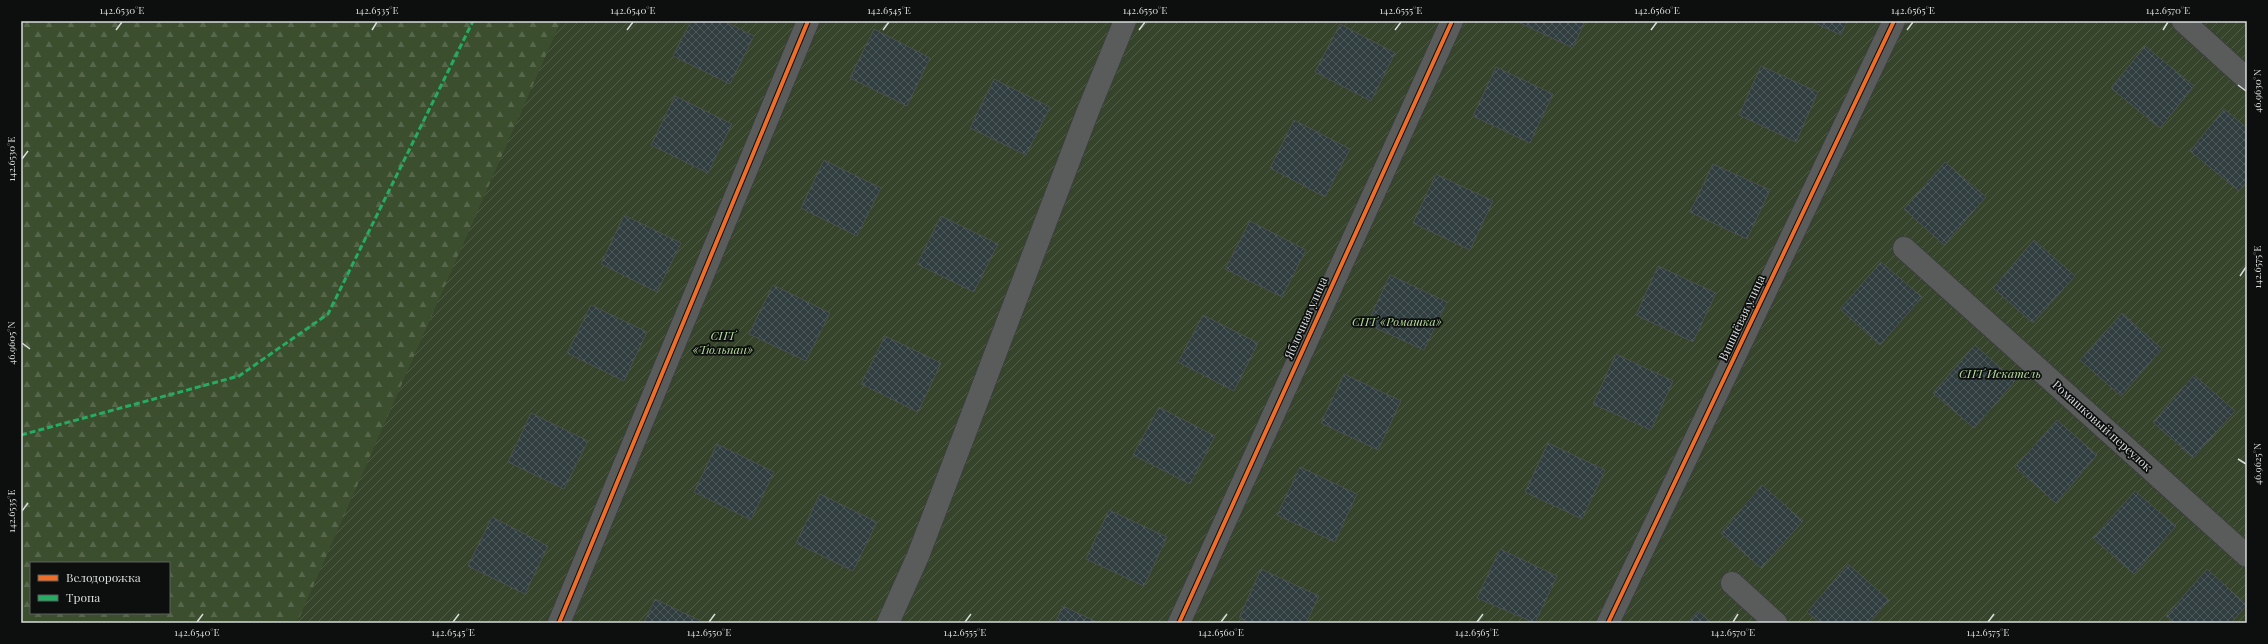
<svg xmlns="http://www.w3.org/2000/svg" width="2268" height="644" font-family="'Playfair Display',serif">
<style>
.forest{fill:url(#forest-firs);fill-rule:evenodd}
.garden{fill:url(#garden-furrows)}
.building{fill:url(#building-cross-hatch);stroke:#4c4f4e}
.lines{fill:none;stroke-linecap:round;stroke-linejoin:round}
.street-casing{stroke:#3e403f;stroke-width:24}
.street{stroke:#595c5b;stroke-width:22}
.quiet{stroke:#26ab63;stroke-width:3;stroke-dasharray:6 3;stroke-linecap:butt}
.cycleway-casing{stroke:#0d0f0f;stroke-width:6}
.cycleway{stroke:#ee6e29;stroke-width:4}
.ticks{fill:none;stroke:#d8dcdb;stroke-width:1.5}
.labels{text-anchor:middle;stroke-width:3.5;stroke-linejoin:round;paint-order:stroke}
.street-label{font-size:12px;fill:#d8dcdb;stroke:#0d0f0f}
.park-label{font-size:12px;font-style:italic;fill:#b7dd9c;stroke:#0d0f0f}
.neatline{fill:none;stroke:#d8dcdb;stroke-width:1.5}
.ticks-label{font-size:10px;text-anchor:middle;fill:#d8dcdb}
</style>
<defs>
<pattern id="forest-firs" width="22" height="20" patternUnits="userSpaceOnUse"><rect width="22" height="20" fill="#3b4e2d"/><path d="M5 1l3.5 6h-7zM16 11l3.5 6h-7z" fill="#57674b"/></pattern>
<pattern id="garden-furrows" width="10" height="10" patternUnits="userSpaceOnUse"><rect width="10" height="10" fill="#35442b"/><path d="M-1 1l2-2M0 10L10 0M9 11l2-2" fill="none" stroke="#525e49"/></pattern>
<pattern id="building-cross-hatch" width="8" height="8" patternUnits="userSpaceOnUse"><rect width="8" height="8" fill="#313e40"/><path d="M0 0l8 8M0 8l8-8" fill="none" stroke="#4e595b"/></pattern>
</defs>
<rect width="100%" height="100%" fill="#232625"/>
<path class="forest" d="M21 21H680L575 623H21ZM31 563H169V613H31Z"/>
<path class="garden" d="M561 21H2247V623H297Z"/>
<g class="building">
<path d="M691 21H724L754 36 730 84 673 56Z"/>
<path d="M1516 21H1585L1573 48Z"/>
<path d="M1811 21H1847L1841 35Z"/>
<path d="M1340 24 1395 53 1371 101 1315 72Z"/>
<path d="M874 29 930 58 907 106 850 78Z"/>
<path d="M2145 46 2194 86 2160 128 2111 88Z"/>
<path d="M1761 66 1818 92 1796 142 1739 115Z"/>
<path d="M1496 67 1553 94 1530 143 1473 116Z"/>
<path d="M994 79 1050 107 1026 155 970 128Z"/>
<path d="M675 96 732 124 708 173 651 145Z"/>
<path d="M2224 109 2247 128V181L2239 191 2190 151Z"/>
<path d="M1294 120 1350 149 1325 197 1270 168Z"/>
<path d="M824 160 881 188 857 236 801 208Z"/>
<path d="M1945 162 1986 197 1944 245 1904 209Z"/>
<path d="M1713 164 1770 190 1747 239 1690 212Z"/>
<path d="M1436 174 1493 201 1470 250 1413 223Z"/>
<path d="M624 215 681 243 657 292 601 264Z"/>
<path d="M941 216 998 244 974 292 917 264Z"/>
<path d="M1250 221 1306 250 1282 297 1225 269Z"/>
<path d="M2034 240 2075 276 2033 323 1993 288Z"/>
<path d="M1881 262 1922 297 1880 345 1840 309Z"/>
<path d="M1658 266 1716 293 1693 342 1636 315Z"/>
<path d="M1390 275 1447 302 1424 350 1367 324Z"/>
<path d="M773 285 830 313 806 361 749 334Z"/>
<path d="M591 305 647 332 624 381 567 353Z"/>
<path d="M2122 313 2162 349 2121 396 2080 360Z"/>
<path d="M1203 315 1258 343 1234 391 1178 362Z"/>
<path d="M885 336 941 363 918 412 861 384Z"/>
<path d="M1975 345 2015 381 1974 428 1933 393Z"/>
<path d="M1616 354 1673 381 1651 430 1593 404Z"/>
<path d="M1344 374 1401 401 1378 450 1321 423Z"/>
<path d="M2194 375 2235 411 2193 458 2153 422Z"/>
<path d="M1159 407 1215 436 1190 484 1133 455Z"/>
<path d="M531 413 588 441 564 489 508 462Z"/>
<path d="M2057 420 2097 455 2056 503 2015 467Z"/>
<path d="M1548 443 1605 470 1582 519 1525 492Z"/>
<path d="M717 444 774 472 751 520 694 492Z"/>
<path d="M1300 467 1357 494 1335 542 1277 515Z"/>
<path d="M1762 485 1803 521 1761 568 1721 533Z"/>
<path d="M2135 491 2176 526 2134 574 2093 538Z"/>
<path d="M820 494 877 522 853 571 796 543Z"/>
<path d="M1109 510 1167 537 1144 586 1086 559Z"/>
<path d="M492 517 548 546 525 594 468 566Z"/>
<path d="M1500 549 1557 576 1535 623 1477 598Z"/>
<path d="M1848 564 1889 600 1869 623H1820L1807 612Z"/>
<path d="M1261 569 1319 596 1306 623H1250L1239 618Z"/>
<path d="M2207 569 2247 605 2231 623H2174L2166 616Z"/>
<path d="M655 599 705 623H644Z"/>
<path d="M1063 606 1099 623H1055Z"/>
<path d="M1698 611 1712 623H1687Z"/>
</g>
<g class="lines">
<defs>
<g id="street">
<path d="M2183 21 2247 79"/>
<path d="M1904 248 2247 556"/>
<path d="M1732 583 1776 623"/>
<path d="M559 623 808 21"/>
<path d="M888 623 918 556 1088 111 1125 21"/>
<path d="M1179 623 1452 21"/>
<path d="M1608 623 1894 21"/>
</g>
</defs>
<use href="#street" class="street-casing"/>
<use href="#street" class="street"/>
<path class="quiet" d="M21 435 239 376 328 314 473 21"/>
<defs>
<g id="cycleway">
<path d="M559 623 808 21"/>
<path d="M1179 623 1452 21"/>
<path d="M1608 623 1894 21"/>
</g>
</defs>
<use href="#cycleway" class="cycleway-casing"/>
<use href="#cycleway" class="cycleway"/>
</g>
<path class="ticks" d="M116 30 122 22M372 30 377 22M627 30 633 22M883 30 889 22M1139 30 1145 22M1395 30 1401 22M1651 30 1657 22M1907 30 1913 22M2163 30 2168 22M2238 85 2246 91M22 159 28 151M2240 276 2246 267M22 343 30 349M2238 459 2246 464M22 511 28 503M197 622 203 614M453 622 459 614M709 622 715 614M965 622 971 614M1221 622 1227 614M1477 622 1483 614M1733 622 1738 614M1988 622 1994 614"/>
<g class="labels">
<g class="street-label">
<text transform="translate(1306 318) rotate(-66)" y="4">Яблочная улица</text>
<text transform="translate(1742 318) rotate(-65)" y="4">Вишнёвая улица</text>
<text transform="translate(2102 426) rotate(42)" y="4">Ромашковый переулок</text>
</g>
<g class="park-label">
<text x="1397" y="326">СНТ «Ромашка»</text>
<text x="723" y="340">СНТ<tspan x="723" dy="14">«Тюльпан»</tspan></text>
<text x="2000" y="378">СНТ Искатель</text>
</g>
</g>
<rect width="2268" height="644" fill="none" stroke="#0d0f0f" stroke-width="44"/>
<rect x="30" y="562" width="140" height="52" fill="#0d0f0f" stroke="#5e6161"/>
<rect x="38" y="575" width="20" height="6" fill="#ee6e29" stroke="#5e6161"/>
<text x="66" y="582" font-size="12" fill="#d8dcdb">Велодорожка</text>
<rect x="38" y="595" width="20" height="6" fill="#26ab63" stroke="#5e6161"/>
<text x="66" y="602" font-size="12" fill="#d8dcdb">Тропа</text>
<rect x="22" y="22" width="2224" height="600" class="neatline"/>
<g class="ticks-label">
<text x="122" y="14">142.6530°E</text>
<text x="377" y="14">142.6535°E</text>
<text x="633" y="14">142.6540°E</text>
<text x="889" y="14">142.6545°E</text>
<text x="1145" y="14">142.6550°E</text>
<text x="1401" y="14">142.6555°E</text>
<text x="1657" y="14">142.6560°E</text>
<text x="1913" y="14">142.6565°E</text>
<text x="2168" y="14">142.6570°E</text>
<text transform="translate(2257 91) rotate(-90)" y="4">46.9630°N</text>
<text transform="translate(11 159) rotate(-90)" y="4">142.6530°E</text>
<text transform="translate(2257 267) rotate(-90)" y="4">142.6575°E</text>
<text transform="translate(11 343) rotate(-90)" y="4">46.9605°N</text>
<text transform="translate(2257 464) rotate(-90)" y="4">46.9625°N</text>
<text transform="translate(11 511) rotate(-90)" y="4">142.6535°E</text>
<text x="197" y="636">142.6540°E</text>
<text x="453" y="636">142.6545°E</text>
<text x="709" y="636">142.6550°E</text>
<text x="965" y="636">142.6555°E</text>
<text x="1221" y="636">142.6560°E</text>
<text x="1477" y="636">142.6565°E</text>
<text x="1733" y="636">142.6570°E</text>
<text x="1988" y="636">142.6575°E</text>
</g>
</svg>
